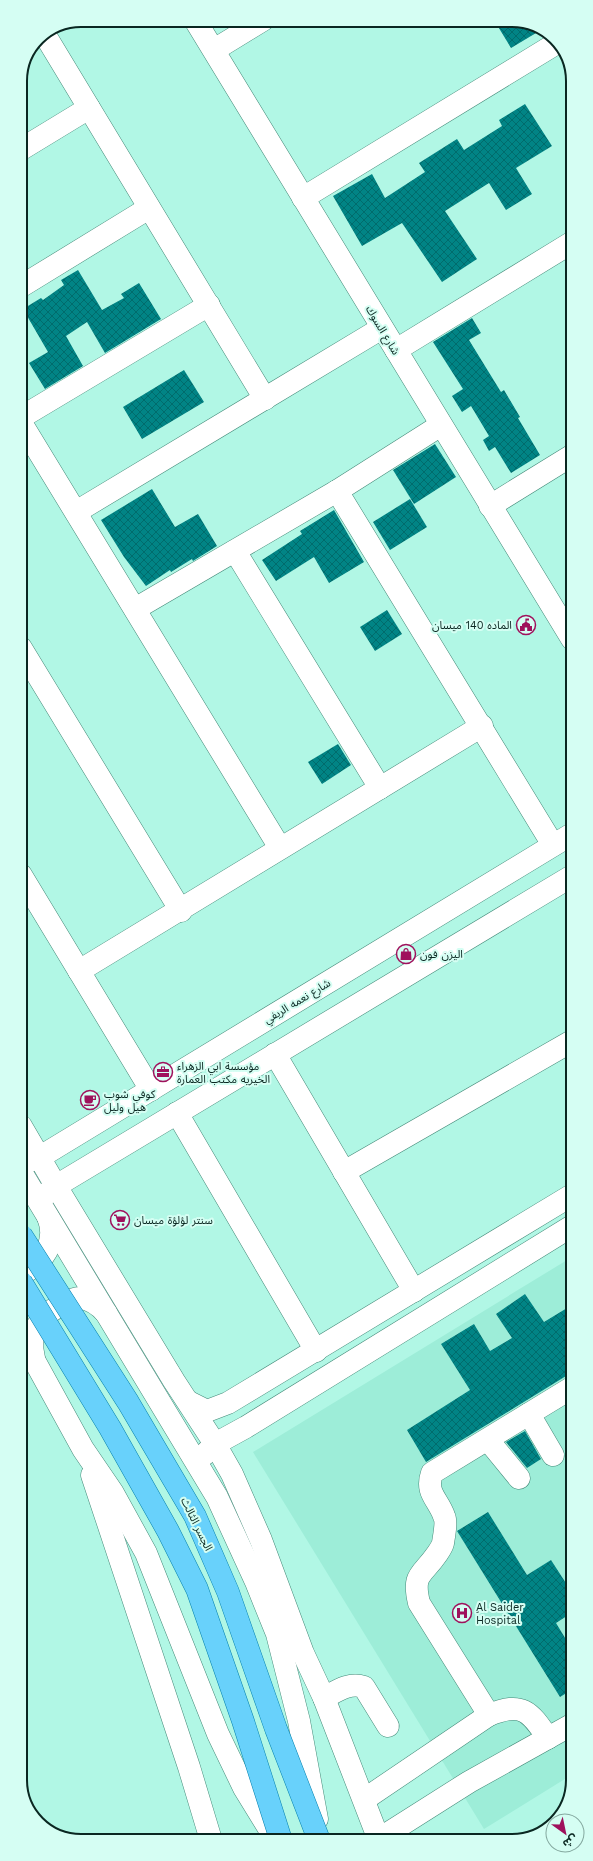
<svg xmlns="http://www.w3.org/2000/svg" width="593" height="1861" font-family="'Work Sans','Noto Sans Arabic',sans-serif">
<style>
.built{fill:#9dedd8}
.building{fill:url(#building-cross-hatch)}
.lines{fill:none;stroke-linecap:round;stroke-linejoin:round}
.minor-casing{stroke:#458a79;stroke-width:23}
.minor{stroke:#fff;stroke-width:22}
.major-bridge-casing{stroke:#0681ad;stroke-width:23;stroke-linecap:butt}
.major-bridge{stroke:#68d1fb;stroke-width:22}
.labels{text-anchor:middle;stroke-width:4;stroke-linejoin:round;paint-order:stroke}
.street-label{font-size:11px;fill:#0a2721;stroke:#d5fef3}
.poi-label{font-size:11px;fill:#0a2721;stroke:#d5fef3;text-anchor:start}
.rim{fill:none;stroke:#0a2721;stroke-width:2}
</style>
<defs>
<pattern id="building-cross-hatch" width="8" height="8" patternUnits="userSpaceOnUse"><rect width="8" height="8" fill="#018485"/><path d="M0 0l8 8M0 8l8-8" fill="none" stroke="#016c6c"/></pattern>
</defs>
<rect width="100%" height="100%" fill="#b1f7e5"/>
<path class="built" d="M572 1257 573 1774 484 1829 253 1452Z"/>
<g class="building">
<path d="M494 20H516L541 30 511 48Z"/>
<path d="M525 104 552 146 516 168 532 194 506 210 489 183 445 211 477 259 442 282 402 223 362 246 333 196 372 174 385 198 425 172 419 163 457 139 464 150 502 126 499 120Z"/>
<path d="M78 270 102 310 124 298 121 294 139 283 161 319 105 353 87 322 66 336 83 366 45 389 29 363 48 352 23 309 41 298 43 300 64 285 61 280Z"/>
<path d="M472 318 481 333 469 340 501 392 504 390 520 417 518 418 540 455 511 473 495 447 489 451 483 440 489 436 471 406 462 412 452 396 463 389 433 342Z"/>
<path d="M184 370 204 402 142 439 123 407Z"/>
<path d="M435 444 456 477 414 504 393 470Z"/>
<path d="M152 489 175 527 198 514 217 546 193 561 192 559 171 572 170 570 146 586 124 557 101 520Z"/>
<path d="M410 499 427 527 390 550 373 522Z"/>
<path d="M334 510 364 562 329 583 314 557 276 581 262 560 302 534 300 531Z"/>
<path d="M387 610 402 634 375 651 360 627Z"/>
<path d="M338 744 351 765 322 784 308 762Z"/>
<path d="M525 1294 544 1322 572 1305 573 1375 566 1376 426 1462 407 1430 470 1390 441 1344 474 1324 490 1351 512 1338 496 1314Z"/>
<path d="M525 1431 541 1459 527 1468 506 1442Z"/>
<path d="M488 1512 527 1575 551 1560 573 1594V1612L556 1623 573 1651V1689L560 1697 457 1531Z"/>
</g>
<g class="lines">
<defs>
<g id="minor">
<path d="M195 20 572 639"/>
<path d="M45 35 265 399"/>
<path d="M214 50 263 20"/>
<path d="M20 150 89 108"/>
<path d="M303 198 557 43"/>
<path d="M20 287 149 208"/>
<path d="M396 350 571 243"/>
<path d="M20 418 209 305"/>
<path d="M20 421 280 848"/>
<path d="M337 491 553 845"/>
<path d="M490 506 571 456"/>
<path d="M76 512 382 328"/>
<path d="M235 551 380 788"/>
<path d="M135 609 337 491 441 425"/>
<path d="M21 648 181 911"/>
<path d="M21 875 151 1090"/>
<path d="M79 971 482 726"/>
<path d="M275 1054 414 1291"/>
<path d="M177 1113 316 1351"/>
<path d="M21 1126 56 1186 174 1381 215 1444 232 1474 261 1540 303 1653 324 1698 379 1840"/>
<path d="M27 1162 40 1157 572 834"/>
<path d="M21 1172 217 1497 256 1582 277 1634 299 1721 317 1819"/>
<path d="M344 1172 572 1041"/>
<path d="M45 1195 56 1186 572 876"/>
<path d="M21 1274C43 1264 58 1242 48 1217"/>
<path d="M22 1338 83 1449 113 1493 146 1553 218 1734 244 1788 276 1840"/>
<path d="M34 1358C27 1332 41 1315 63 1304 68 1301 75 1298 80 1298 90 1299 100 1306 106 1313"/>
<path d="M189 1402 207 1411 228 1403 572 1195"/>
<path d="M529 1414 553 1455"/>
<path d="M488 1440 519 1478"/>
<path d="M205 1454 215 1444 246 1427 572 1226"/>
<path d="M92 1475 189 1767 211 1840"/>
<path d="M324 1698C337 1691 349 1682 364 1687L388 1726"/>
<path d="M489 1715C523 1701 530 1712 548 1738"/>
<path d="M365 1799 489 1715 419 1603C412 1573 422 1576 437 1554 439 1551 442 1547 443 1543 444 1536 447 1522 444 1516 438 1499 425 1493 432 1473L573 1387"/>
<path d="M379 1839 469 1782 573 1724"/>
</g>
</defs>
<use href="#minor" class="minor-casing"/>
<use href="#minor" class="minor"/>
<defs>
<g id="major-bridge">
<path d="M21 1235 128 1402 195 1516 228 1592 276 1729 319 1840"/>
<path d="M21 1282 110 1428 168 1531 197 1589 243 1721 281 1840"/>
</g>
</defs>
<use href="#major-bridge" class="major-bridge-casing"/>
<use href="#major-bridge" class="major-bridge"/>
</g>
<defs>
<symbol id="civic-ring" viewBox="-11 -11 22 22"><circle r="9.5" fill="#d5fef3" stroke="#9f115c" stroke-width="1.5"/><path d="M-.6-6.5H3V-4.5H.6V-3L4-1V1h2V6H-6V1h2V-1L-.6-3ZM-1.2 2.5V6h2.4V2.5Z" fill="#9f115c"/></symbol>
<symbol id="shop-ring" viewBox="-11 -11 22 22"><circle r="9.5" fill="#d5fef3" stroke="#9f115c" stroke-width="1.5"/><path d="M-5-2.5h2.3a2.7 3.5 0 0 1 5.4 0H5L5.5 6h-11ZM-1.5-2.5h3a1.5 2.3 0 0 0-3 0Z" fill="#9f115c"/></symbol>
<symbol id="office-ring" viewBox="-11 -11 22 22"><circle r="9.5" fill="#d5fef3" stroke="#9f115c" stroke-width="1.5"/><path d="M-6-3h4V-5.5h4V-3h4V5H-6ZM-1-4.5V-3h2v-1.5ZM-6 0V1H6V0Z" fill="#9f115c"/></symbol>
<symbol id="cafe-ring" viewBox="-11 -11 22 22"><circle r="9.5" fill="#d5fef3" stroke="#9f115c" stroke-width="1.5"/><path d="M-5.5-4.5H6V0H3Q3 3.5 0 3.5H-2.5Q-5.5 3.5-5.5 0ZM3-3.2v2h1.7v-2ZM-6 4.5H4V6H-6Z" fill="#9f115c"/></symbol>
<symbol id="supermarket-ring" viewBox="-11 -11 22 22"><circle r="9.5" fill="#d5fef3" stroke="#9f115c" stroke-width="1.5"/><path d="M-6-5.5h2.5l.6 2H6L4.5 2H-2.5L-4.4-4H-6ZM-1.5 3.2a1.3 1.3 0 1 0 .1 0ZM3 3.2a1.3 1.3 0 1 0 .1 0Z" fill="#9f115c"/></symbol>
<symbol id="hospital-ring" viewBox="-11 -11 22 22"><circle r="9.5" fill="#d5fef3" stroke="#9f115c" stroke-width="1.5"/><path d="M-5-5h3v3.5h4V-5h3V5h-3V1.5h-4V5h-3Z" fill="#9f115c"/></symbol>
</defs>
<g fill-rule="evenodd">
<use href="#civic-ring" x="515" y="614" width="22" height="22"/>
<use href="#shop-ring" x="395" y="943" width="22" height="22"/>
<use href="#office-ring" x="152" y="1061" width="22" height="22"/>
<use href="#cafe-ring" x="79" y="1089" width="22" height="22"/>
<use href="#supermarket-ring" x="109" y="1209" width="22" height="22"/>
<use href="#hospital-ring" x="451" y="1602" width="22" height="22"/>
</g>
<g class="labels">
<g class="street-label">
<text transform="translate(383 330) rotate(59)" y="4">شارع السوك</text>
<text transform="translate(297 1001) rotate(-31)" y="4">شارع نعمه الريفي</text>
<text transform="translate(197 1524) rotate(64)" y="4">الجسر الثالث</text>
</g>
<g class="poi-label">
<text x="512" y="629" text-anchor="end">الماده 140 ميسان</text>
<text x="420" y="958">اليزن فون</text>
<text x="177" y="1070">مؤسسة ابي الزهراء<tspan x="177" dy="13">الخيريه مكتب العمارة</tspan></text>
<text x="104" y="1098">كوفي شوب<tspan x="104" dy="13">هيل وليل</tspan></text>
<text x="134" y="1224">سنتر لؤلؤة ميسان</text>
<text x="476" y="1611">ِAl Saider<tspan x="476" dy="13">Hospital</tspan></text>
</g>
</g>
<path d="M0 0H593V1861H0ZM81 27H512A54 54 0 0 1 566 81V1780A54 54 0 0 1 512 1834H81A54 54 0 0 1 27 1780V81A54 54 0 0 1 81 27Z" fill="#d5fef3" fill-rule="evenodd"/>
<path class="rim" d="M81 27H512A54 54 0 0 1 566 81V1780A54 54 0 0 1 512 1834H81A54 54 0 0 1 27 1780V81A54 54 0 0 1 81 27Z"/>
<g transform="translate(565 1833) rotate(147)"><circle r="19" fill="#d5fef3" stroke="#84a89f"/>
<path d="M0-3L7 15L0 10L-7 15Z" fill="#9f115c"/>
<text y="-6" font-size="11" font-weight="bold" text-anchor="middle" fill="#0a2721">ش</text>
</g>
</svg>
